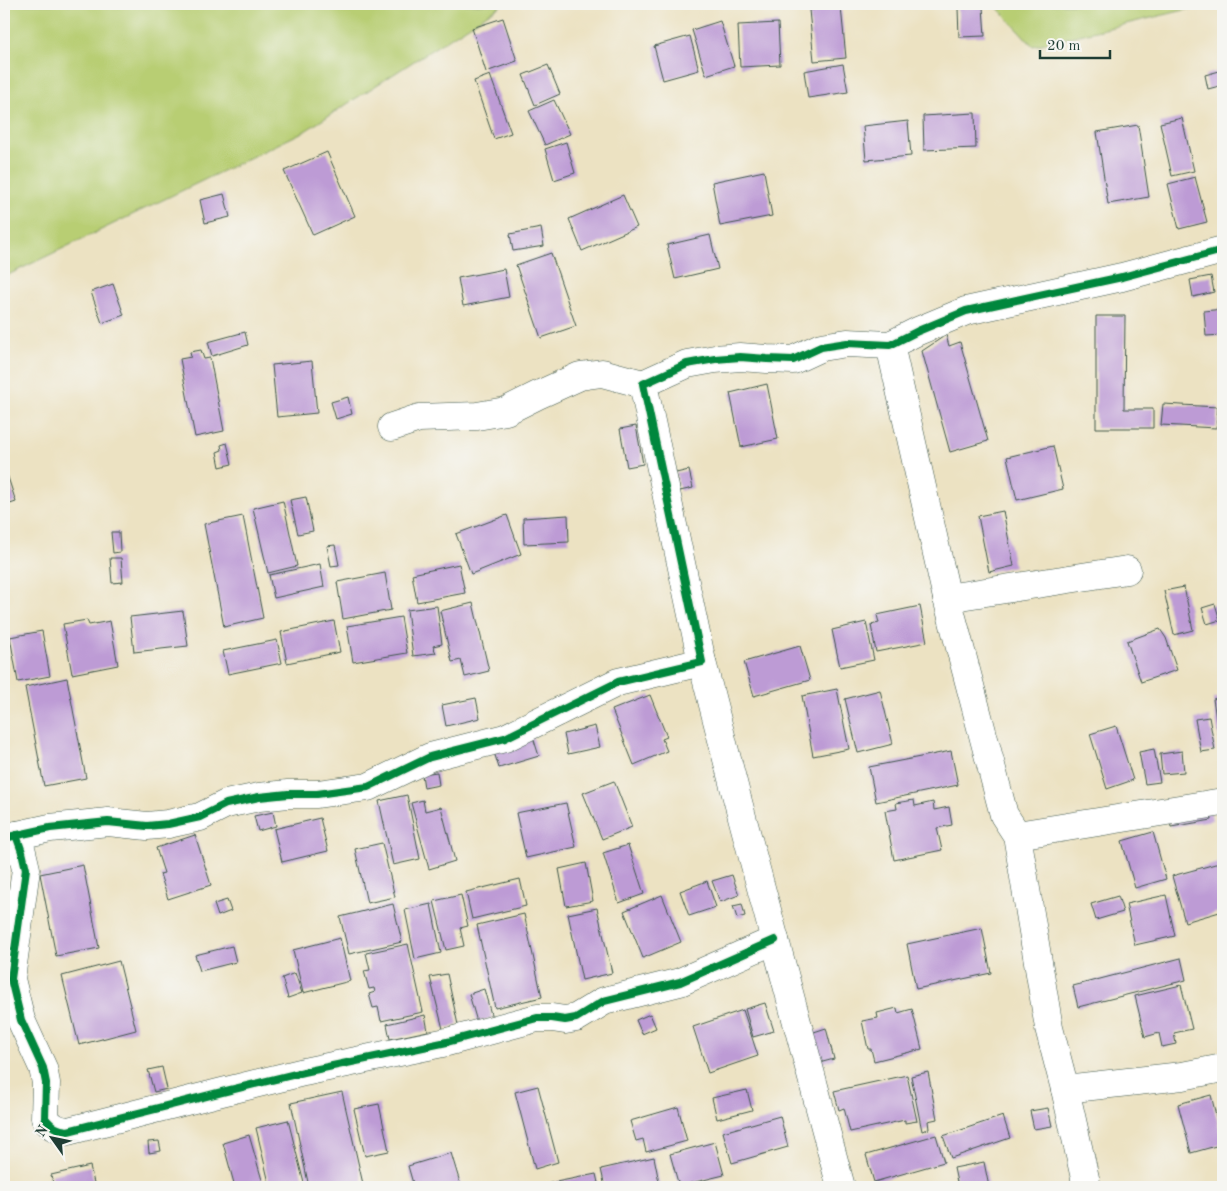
<svg xmlns="http://www.w3.org/2000/svg" width="1227" height="1191" font-family="'Old Standard TT',serif">
<style>
.green{fill:#b8ce73;stroke:#6c8654}
.building{fill:#bd9bd5}
.lines{fill:none;stroke-linecap:round;stroke-linejoin:round}
.minor-casing{stroke:#3e5649;stroke-width:29}
.minor{stroke:#fff;stroke-width:28}
.cycleway-casing{stroke:#f6f6f2;stroke-width:11}
.cycleway{stroke:#00873e;stroke-width:8}
</style>
<rect width="100%" height="100%" fill="#f6f6f2"/>
<filter id="ink" filterUnits="userSpaceOnUse"><feTurbulence type="fractalNoise" baseFrequency=".02" numOctaves="2"/><feDisplacementMap in="SourceGraphic" scale="10" xChannelSelector="R" yChannelSelector="G"/><feConvolveMatrix kernelMatrix="1 2 1 2 8 2 1 2 1" color-interpolation-filters="sRGB"/></filter>
<filter id="wash" filterUnits="userSpaceOnUse"><feTurbulence type="fractalNoise" baseFrequency=".0096" numOctaves="4" result="noise"/><feDisplacementMap in="SourceGraphic" scale="20" xChannelSelector="R" yChannelSelector="G"/><feGaussianBlur stdDeviation="1.12" result="paint"/><feColorMatrix in="noise" values="0 0 0 0 0 0 0 0 0 0 0 0 0 0 0 0 0 1.4 0 .05"/><feComposite in="paint" operator="in"/></filter>
<g filter="url(#wash)">
<rect width="100%" height="100%" fill="#ece2c2"/>
<g class="green">
<path d="M4 4H503L305 131 4 277Z"/>
<path d="M994 4H1210L1033 46Z"/>
</g>
<g id="blocks">
<g class="building">
<path d="M841 7 846 58 814 61 809 10Z"/>
<path d="M983 7 985 36 959 37 958 8Z"/>
<path d="M503 18 517 61 486 72 472 28Z"/>
<path d="M720 21 734 66 706 75 692 30Z"/>
<path d="M778 23 780 65 740 67 738 25Z"/>
<path d="M690 36 699 70 663 80 654 46Z"/>
<path d="M843 64 848 92 808 98 804 71Z"/>
<path d="M548 65 560 94 535 105 523 75Z"/>
<path d="M1223 70V85L1208 89 1205 75Z"/>
<path d="M490 75 511 133 494 139 474 81Z"/>
<path d="M554 100 570 134 545 145 529 111Z"/>
<path d="M975 113 976 148 924 150 923 116Z"/>
<path d="M1182 118 1194 171 1172 176 1160 123Z"/>
<path d="M908 121 911 156 866 160 863 126Z"/>
<path d="M1138 125 1149 197 1108 204 1097 132Z"/>
<path d="M566 142 575 173 554 180 545 149Z"/>
<path d="M327 152 355 216 313 235 284 171Z"/>
<path d="M764 171 772 216 720 226 712 182Z"/>
<path d="M1195 177 1207 222 1179 229 1168 184Z"/>
<path d="M224 194 230 217 205 223 200 200Z"/>
<path d="M623 195 637 227 582 251 569 219Z"/>
<path d="M541 228 544 246 513 251 510 234Z"/>
<path d="M710 235 718 269 675 279 667 245Z"/>
<path d="M551 253 576 326 541 338 516 265Z"/>
<path d="M504 269 509 297 463 306 458 278Z"/>
<path d="M1211 276 1214 292 1193 297 1190 280Z"/>
<path d="M113 284 124 315 102 323 91 292Z"/>
<path d="M1223 309V335L1206 336 1204 311Z"/>
<path d="M1096 316H1125L1124 409H1153V428H1096Z"/>
<path d="M245 332 248 345 212 356 208 342Z"/>
<path d="M946 335 949 346 960 342 988 441 950 452 922 351Z"/>
<path d="M201 350 204 359 210 358 224 431 195 437 180 359 191 357 190 352Z"/>
<path d="M312 361 317 413 277 417 272 365Z"/>
<path d="M767 384 778 439 741 447 730 393Z"/>
<path d="M348 397 352 414 336 419 331 402Z"/>
<path d="M1163 404 1218 407 1216 428 1161 425Z"/>
<path d="M636 426 643 464 627 467 620 429Z"/>
<path d="M227 443 232 464 220 467 217 452 222 450 221 445Z"/>
<path d="M1053 446 1063 489 1017 500 1007 457Z"/>
<path d="M4 465 16 502 4 506Z"/>
<path d="M689 470 693 488 680 491 676 473Z"/>
<path d="M306 497 313 531 298 534 290 500Z"/>
<path d="M283 501 297 566 268 573 253 508Z"/>
<path d="M1003 511 1014 566 989 572 978 516Z"/>
<path d="M507 515 521 554 471 574 456 534Z"/>
<path d="M568 515 569 542 524 544 523 518Z"/>
<path d="M243 516 263 618 224 627 204 524Z"/>
<path d="M111 532H119L120 552 113 553Z"/>
<path d="M335 545 339 565 331 566 327 546Z"/>
<path d="M110 558H121L123 582 112 583Z"/>
<path d="M320 564 324 587 274 598 269 575Z"/>
<path d="M459 564 465 593 417 602 412 574Z"/>
<path d="M385 573 391 610 343 619 337 582Z"/>
<path d="M1184 587 1193 630 1174 635 1164 591Z"/>
<path d="M473 603 489 671 465 677 461 660 452 662 440 611Z"/>
<path d="M1215 604 1220 620 1207 624 1202 608Z"/>
<path d="M437 606 442 644 433 646 436 653 413 656 407 610Z"/>
<path d="M920 606 927 642 876 652 871 625 879 623 877 615Z"/>
<path d="M183 611 188 646 134 652 130 617Z"/>
<path d="M401 617 407 653 353 662 347 626Z"/>
<path d="M87 620 89 625 110 621 118 665 72 674 63 624Z"/>
<path d="M334 621 340 652 287 663 281 632Z"/>
<path d="M866 622 874 660 840 667 832 630Z"/>
<path d="M1160 629 1166 638 1177 670 1141 682 1127 641Z"/>
<path d="M42 631 50 676 18 682 10 637Z"/>
<path d="M277 640 282 663 228 674 223 651Z"/>
<path d="M800 646 810 680 754 696 744 662Z"/>
<path d="M67 678 86 778 44 786 25 687Z"/>
<path d="M837 689 849 749 813 756 802 696Z"/>
<path d="M880 690 893 744 858 753 845 699Z"/>
<path d="M650 695 667 737 662 739 667 751 634 765 612 710Z"/>
<path d="M1223 697V757H1222L1213 699Z"/>
<path d="M476 698 480 718 446 726 442 705Z"/>
<path d="M1209 717 1215 750 1201 752 1195 719Z"/>
<path d="M595 726 600 747 568 754 564 734Z"/>
<path d="M1116 726 1133 780 1107 789 1090 734Z"/>
<path d="M533 737 539 756 499 768 493 749Z"/>
<path d="M1154 749 1160 782 1145 784 1139 752Z"/>
<path d="M951 751 958 785 876 802 869 767Z"/>
<path d="M1182 751 1184 772 1162 774 1160 754Z"/>
<path d="M437 772 439 785 424 788 422 774Z"/>
<path d="M614 781 632 827 602 839 583 793Z"/>
<path d="M407 795 420 859 393 865 379 801Z"/>
<path d="M423 800 425 811 441 807 455 861 429 869 411 803Z"/>
<path d="M914 800 915 806 933 802 934 810 949 807 952 825 937 828 942 850 894 860 885 811 897 809 896 803Z"/>
<path d="M566 803 576 847 526 858 516 813Z"/>
<path d="M1209 805 1212 820 1171 827 1168 812Z"/>
<path d="M273 812 276 826 258 831 254 816Z"/>
<path d="M320 818 328 851 282 862 274 829Z"/>
<path d="M1153 832 1166 879 1135 888 1122 841Z"/>
<path d="M195 835 211 885 168 899 160 874 164 873 156 848Z"/>
<path d="M382 843 395 897 367 903 355 849Z"/>
<path d="M628 845 644 894 619 903 603 853Z"/>
<path d="M586 863 593 901 566 906 559 869Z"/>
<path d="M1219 863 1223 879V911L1185 922 1172 876Z"/>
<path d="M83 865 99 948 56 956 40 874Z"/>
<path d="M732 875 739 895 720 902 712 881Z"/>
<path d="M520 879 526 906 472 919 466 892Z"/>
<path d="M707 881 716 907 689 916 680 891Z"/>
<path d="M461 895 468 926 460 928 464 946 446 950 434 901Z"/>
<path d="M662 895 681 942 643 958 624 911Z"/>
<path d="M1166 895 1175 936 1135 945 1126 904Z"/>
<path d="M1118 896 1123 912 1096 920 1091 904Z"/>
<path d="M227 900 231 911 218 916 214 904Z"/>
<path d="M393 904 402 942 349 954 340 917Z"/>
<path d="M431 904 441 953 415 959 405 910Z"/>
<path d="M742 904 745 916 737 918 733 906Z"/>
<path d="M597 908 612 973 582 980 568 914Z"/>
<path d="M524 914 542 997 495 1008 477 925Z"/>
<path d="M982 928 991 973 916 989 907 944Z"/>
<path d="M340 938 350 981 303 993 293 950Z"/>
<path d="M408 944 423 1012 381 1021 378 1007 373 1008 369 994 375 992 374 988 369 989 364 971 370 970 366 953Z"/>
<path d="M232 946 236 962 200 971 195 955Z"/>
<path d="M1181 958 1186 980 1078 1007 1073 986Z"/>
<path d="M119 961 136 1030 79 1045 62 976Z"/>
<path d="M295 973 302 993 288 998 282 978Z"/>
<path d="M447 974 458 1025 443 1029 430 977Z"/>
<path d="M1181 985 1192 1029 1174 1033 1176 1044 1162 1047 1159 1033 1145 1037 1135 996Z"/>
<path d="M484 989 492 1018 477 1022 469 994Z"/>
<path d="M765 1003 774 1031 753 1037 745 1009Z"/>
<path d="M897 1008 898 1013 912 1009 922 1049 874 1061 871 1049H868L862 1021 878 1018 877 1013Z"/>
<path d="M743 1010 758 1056 708 1073 693 1027Z"/>
<path d="M650 1014 656 1028 642 1034 636 1020Z"/>
<path d="M425 1015 428 1031 390 1039 387 1024Z"/>
<path d="M826 1028 834 1059 819 1063 811 1033Z"/>
<path d="M162 1067 167 1089 154 1092 148 1070Z"/>
<path d="M928 1072 937 1119 928 1121 929 1129 922 1131 911 1076Z"/>
<path d="M907 1075 917 1121 905 1123V1120L850 1132 844 1108 839 1110 834 1091Z"/>
<path d="M538 1086 558 1162 535 1169 515 1092Z"/>
<path d="M747 1090 752 1110 717 1119 712 1098Z"/>
<path d="M342 1092 363 1184 349 1187H309L291 1103Z"/>
<path d="M1211 1095 1223 1144 1191 1153 1178 1104Z"/>
<path d="M379 1104 389 1151 365 1156 354 1109Z"/>
<path d="M678 1107 687 1141 646 1152 643 1139 636 1141 630 1121Z"/>
<path d="M1048 1108 1052 1126 1034 1129 1030 1111Z"/>
<path d="M780 1116 788 1147 732 1163 723 1132Z"/>
<path d="M1003 1116 1010 1138 951 1158 943 1136Z"/>
<path d="M288 1120 305 1187H270L256 1128Z"/>
<path d="M249 1135 264 1187H235L223 1143Z"/>
<path d="M936 1135 944 1162 874 1182 866 1155Z"/>
<path d="M159 1141 161 1151 149 1153 148 1142Z"/>
<path d="M715 1142 724 1175 679 1186 670 1154Z"/>
<path d="M451 1153 461 1186 414 1187 408 1166Z"/>
<path d="M654 1157 660 1187H605L601 1169Z"/>
<path d="M984 1162 989 1187H958L954 1168Z"/>
<path d="M90 1166 95 1187H54L51 1175Z"/>
<path d="M596 1174 599 1187H536V1186Z"/>
</g>
</g>
</g>
<g filter="url(#ink)">
<use href="#blocks" fill-opacity="0" stroke="#3e5649" stroke-width="1"/>
<g class="lines">
<defs>
<g id="minor">
<path d="M890 345 947 598 1004 815 1017 835 1049 1028 1065 1089 1087 1187"/>
<path d="M392 427 419 418 477 416 506 411 538 395 580 376 602 373 643 384"/>
<path d="M947 598 1127 570"/>
<path d="M702 662 737 798 841 1187"/>
<path d="M16 835 22 852 26 869 11 979 21 1020 43 1068 46 1083 45 1118C52 1127 57 1130 68 1131L222 1092 304 1072 447 1042 537 1018H552L565 1020 576 1018 604 1001 680 982 775 940"/>
<path d="M1017 835 1223 802"/>
<path d="M4 838 50 828 108 822 147 826 168 824 200 817 226 804 259 797 288 794H317L368 787 430 757 505 738 618 682 702 662 643 384 687 364 715 359 740 357 767 359 793 360 821 347 847 343 890 345 918 331 966 311 1122 277 1223 250"/>
<path d="M1065 1089 1182 1076 1223 1068"/>
</g>
</defs>
<use href="#minor" class="minor-casing"/>
<use href="#minor" class="minor"/>
<defs>
<g id="cycleway">
<path d="M16 835 22 852 26 869 11 979 21 1020 43 1068 46 1083 45 1118C52 1127 57 1130 68 1131L222 1092 304 1072 447 1042 537 1018H552L565 1020 576 1018 604 1001 680 982 775 940"/>
<path d="M4 838 50 828 108 822 147 826 168 824 200 817 226 804 259 797 288 794H317L368 787 430 757 505 738 618 682 702 662 643 384 687 364 715 359 740 357 767 359 793 360 821 347 847 343 890 345 918 331 966 311 1122 277 1223 250"/>
</g>
</defs>
<use href="#cycleway" class="cycleway-casing"/>
<use href="#cycleway" class="cycleway"/>
</g>
</g>
<rect width="1227" height="1191" fill="none" stroke="#f6f6f2" stroke-width="20"/>
<g transform="translate(52 1138) rotate(303)" stroke="#f6f6f2" stroke-width="4" paint-order="stroke">
<path d="M0-4L9 19L0 12L-9 19Z" fill="#1f3d34"/>
<text y="-8" font-size="14" font-weight="bold" text-anchor="middle" fill="#1f3d34">N</text>
</g>
<path d="M1040 50v8h70v-8" fill="none" stroke="#1f3d34" stroke-width="2.5"/>
<text x="1047" y="50" font-size="15" fill="#1f3d34" stroke="#f6f6f2" stroke-width="4" paint-order="stroke">20 m</text>
</svg>
